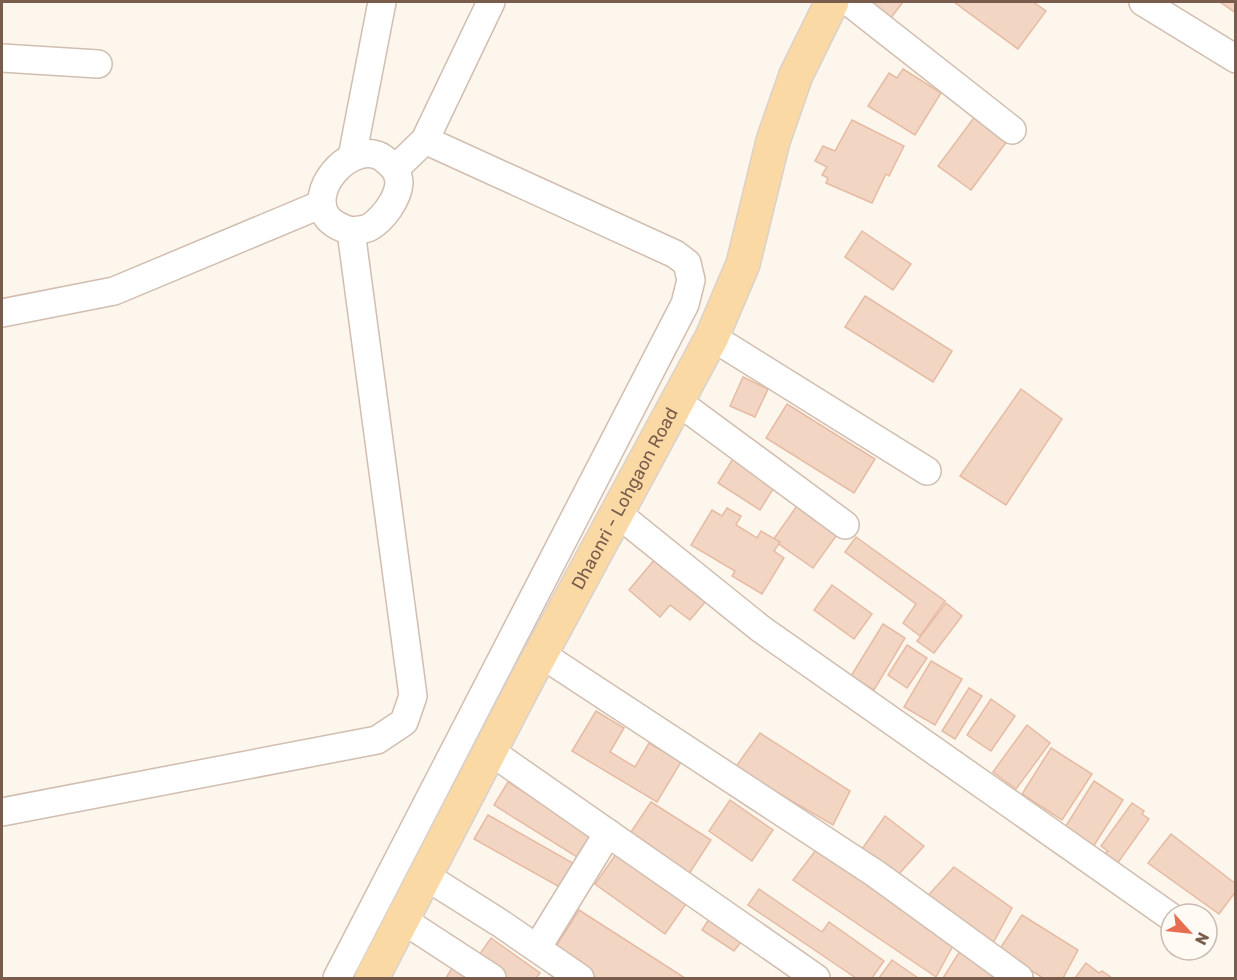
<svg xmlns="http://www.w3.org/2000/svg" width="1237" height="980" font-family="Rubik,sans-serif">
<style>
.building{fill:#f3d5c3;stroke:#e6bba3;stroke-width:1.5}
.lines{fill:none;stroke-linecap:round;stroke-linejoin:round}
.minor-casing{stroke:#d1beb0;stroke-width:30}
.major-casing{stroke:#dad1cd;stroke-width:36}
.minor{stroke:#fff;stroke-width:27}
.major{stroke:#fbd9a5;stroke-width:33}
.labels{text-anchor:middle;stroke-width:4.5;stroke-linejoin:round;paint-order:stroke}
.street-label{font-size:18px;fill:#7a5c4d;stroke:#fffaf3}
</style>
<rect width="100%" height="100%" fill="#fdf6ec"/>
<g class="building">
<path d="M859 2H903L887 23Z"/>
<path d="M954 2H1033L1046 11 1018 49Z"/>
<path d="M1220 2H1236V13Z"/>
<path d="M903 69 941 93 915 135 868 106 889 73 897 78Z"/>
<path d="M976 115 1008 140 971 190 938 166Z"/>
<path d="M852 120 904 146 889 176 886 174 872 203 826 183 828 178 822 175 827 167 815 161 823 146 835 151Z"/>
<path d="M862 231 911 264 893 290 845 257Z"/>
<path d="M865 296 952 351 933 382 845 327Z"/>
<path d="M743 377 768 389 755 417 730 406Z"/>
<path d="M1021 389 1062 419 1006 505 960 476Z"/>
<path d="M787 404 875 459 854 493 766 438Z"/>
<path d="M734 457 776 484 760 510 718 483Z"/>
<path d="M799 503 839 532 813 568 773 540Z"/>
<path d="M727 508 741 516 736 525 757 538 761 531 780 542 774 551 784 558 762 594 732 576 735 571 691 545 712 510 722 516Z"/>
<path d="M856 537 945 601 920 636 903 623 916 604 845 552Z"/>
<path d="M655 559 706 601 690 620 670 605 660 617 629 590Z"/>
<path d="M832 585 872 614 854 639 814 610Z"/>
<path d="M946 603 962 616 934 653 917 641Z"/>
<path d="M883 624 905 638 874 690 851 676Z"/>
<path d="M907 645 927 658 907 688 888 675Z"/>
<path d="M931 661 962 679 935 725 904 707Z"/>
<path d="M969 688 982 696 955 739 942 731Z"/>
<path d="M991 699 1015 716 991 751 967 735Z"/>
<path d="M596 711 624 728 610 752 635 767 649 743 681 762 657 802 572 751Z"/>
<path d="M1027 725 1050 743 1016 789 993 772Z"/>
<path d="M760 733 850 791 833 825 735 768Z"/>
<path d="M1051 748 1092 774 1062 820 1022 794Z"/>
<path d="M1094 781 1123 800 1093 847 1064 829Z"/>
<path d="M508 782 592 834 577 857 494 805Z"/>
<path d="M730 800 773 830 752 861 709 831Z"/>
<path d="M651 802 711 840 685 880 625 841Z"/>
<path d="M1132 803 1144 811 1142 814 1149 819 1117 864 1103 854 1108 851 1101 846Z"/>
<path d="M488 815 578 866 565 890 474 839Z"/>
<path d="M885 816 924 846 898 875 862 849Z"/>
<path d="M1171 834 1236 884V891L1219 914 1148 863Z"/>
<path d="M819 846 955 942 936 977 793 880Z"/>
<path d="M616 854 686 904 665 934 595 884Z"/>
<path d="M954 867 1012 908 992 945 924 900Z"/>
<path d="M759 889 822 932 829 922 884 961 872 978H856L748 905Z"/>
<path d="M579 910 685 978H596L553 951Z"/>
<path d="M1022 915 1078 950 1063 978H1043L999 950Z"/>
<path d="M711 916 744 938 734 951 702 930Z"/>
<path d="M491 938 540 973 536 978H500L475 961Z"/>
<path d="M960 951 995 973 992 978H943Z"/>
<path d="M892 960 918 978H879Z"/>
<path d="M455 963 480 978H446Z"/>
<path d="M1086 963 1099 973 1102 971 1112 978H1075Z"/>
</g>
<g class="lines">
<defs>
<g id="minor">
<path d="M849 2 1012 130"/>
<path d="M1143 2 1236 59"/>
<path d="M2 58 98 64"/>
<path d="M352 157 382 2"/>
<path d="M351 231C357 230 365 230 370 227 383 219 398 199 399 183 399 178 397 173 395 169L425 140 491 2"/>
<path d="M2 313 114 291 322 204"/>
<path d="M712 337 927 471"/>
<path d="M677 401 845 525"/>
<path d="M617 513 761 629 1171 917"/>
<path d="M541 654 876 874 1019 978"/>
<path d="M490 751 816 978"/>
<path d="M2 812 377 740 404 722 413 696 351 231C342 228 333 225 327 217 308 191 347 145 377 155 384 157 390 164 395 169"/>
<path d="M424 875 500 923 580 978"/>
<path d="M403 920 492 978"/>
<path d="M537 948 608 833"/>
<path d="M337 978 685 304 691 280 687 263 675 254 425 140"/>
</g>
<g id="major">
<path id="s1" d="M372 978 529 676 712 337 743 264 773 141 796 75 832 2"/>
</g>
</defs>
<use href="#minor" class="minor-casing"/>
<use href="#major" class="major-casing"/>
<use href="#minor" class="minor"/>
<use href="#major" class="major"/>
</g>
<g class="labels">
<g class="street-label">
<text dy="6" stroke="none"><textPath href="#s1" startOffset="542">Dhaonri - Lohgaon Road</textPath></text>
</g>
</g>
<rect width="1237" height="980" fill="none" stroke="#7a5c4d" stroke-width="6"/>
<g transform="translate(1189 932) rotate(117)"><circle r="28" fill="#fffaf3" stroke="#cabbb1" stroke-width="1.5"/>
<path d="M0-4.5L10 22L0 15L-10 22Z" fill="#e76f51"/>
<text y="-9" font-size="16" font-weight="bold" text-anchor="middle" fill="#7a5c4d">N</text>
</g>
</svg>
